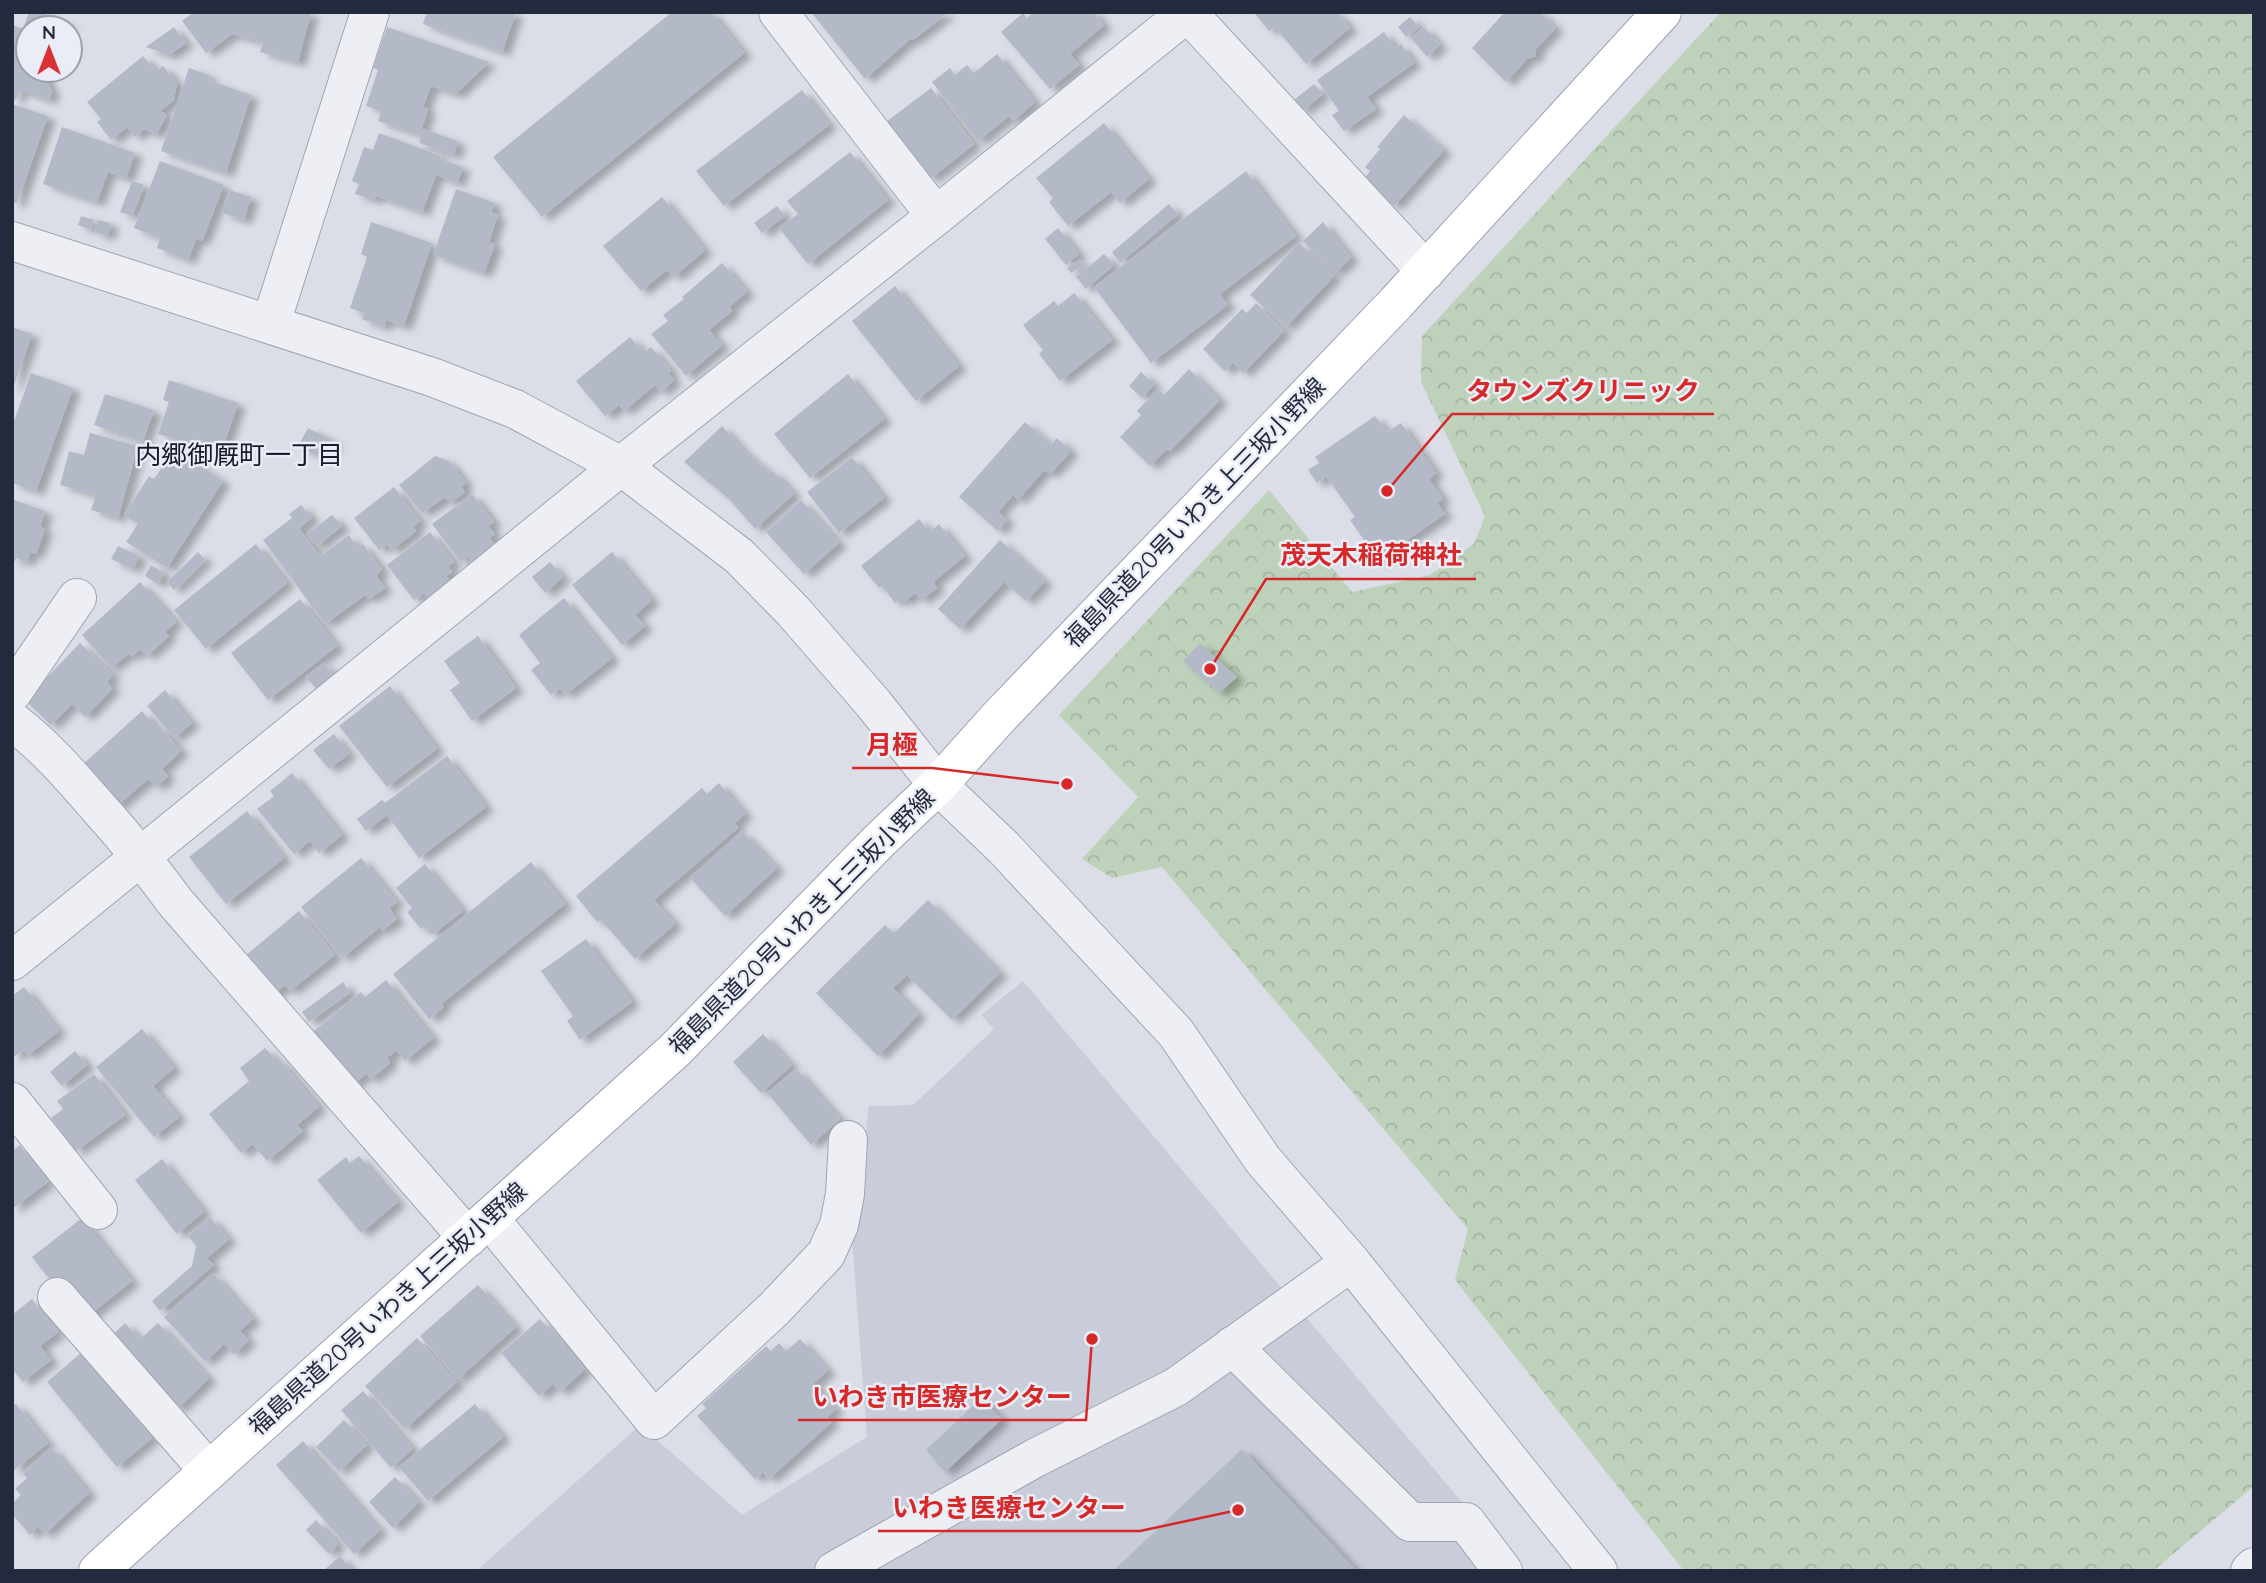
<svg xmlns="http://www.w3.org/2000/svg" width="2266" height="1583" font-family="Quicksand,'Noto Sans JP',sans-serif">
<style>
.built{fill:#c8cdd9}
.forest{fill:url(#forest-crowns)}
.building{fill:#b4b9c7;filter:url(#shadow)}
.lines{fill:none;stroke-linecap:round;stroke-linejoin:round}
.minor-casing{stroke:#a0a4b1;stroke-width:40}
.major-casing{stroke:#99a1b4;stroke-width:40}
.minor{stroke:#eeeff5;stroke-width:38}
.major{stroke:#fff;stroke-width:38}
.labels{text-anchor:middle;stroke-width:5;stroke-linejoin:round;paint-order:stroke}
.street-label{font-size:24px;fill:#242a3e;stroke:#eaedf5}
.neighbourhood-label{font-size:26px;fill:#161c2e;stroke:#eaedf5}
.leader{fill:none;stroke:#d62828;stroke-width:2.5}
.callout-dot{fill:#d62828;stroke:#eaedf5;stroke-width:2.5}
.callout-label{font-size:26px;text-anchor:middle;font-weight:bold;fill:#d62828;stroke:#eaedf5;stroke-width:5;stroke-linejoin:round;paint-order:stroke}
</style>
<defs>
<pattern id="forest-crowns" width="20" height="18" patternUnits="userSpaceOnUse" patternTransform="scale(1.75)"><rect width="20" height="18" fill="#bed2bb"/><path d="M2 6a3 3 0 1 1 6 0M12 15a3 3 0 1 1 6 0" fill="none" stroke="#a3b4a2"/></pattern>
<filter id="shadow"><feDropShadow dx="8" dy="4.5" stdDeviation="3.5" flood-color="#0004"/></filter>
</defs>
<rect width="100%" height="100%" fill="#dbdee7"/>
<path class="built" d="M1023 981 1520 1571H476L640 1425 742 1515 867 1437 852 1239 869 1106 913 1105 994 1029 981 1015Z"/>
<path class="forest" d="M1721 12H2254V1486L2153 1571H1684L1455 1280 1468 1229 1162 867 1112 878 1082 859 1138 797 1059 715 1269 490 1352 592 1430 575 1474 544 1485 516 1421 382 1422 336Z"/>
<g class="building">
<path d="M29 12H39L69 24 68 28H28V70H42L52 92 49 100 20 90 16 100 12 98V27L13 25 23 29Z"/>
<path d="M194 12H311L298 62 260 52 263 42 232 34 206 53 182 21Z"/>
<path d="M427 12H516L502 52 423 24Z"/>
<path d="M672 12H711L744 53 542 217 493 157Z"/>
<path d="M811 12H949L913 40H909L865 79Z"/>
<path d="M1034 12H1098L1095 15 1104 25 1070 54 1079 65 1050 89 1001 32 1023 13 1027 18Z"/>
<path d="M1258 12H1337L1350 28 1306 64 1275 27 1269 31 1255 14Z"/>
<path d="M1505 12H1540L1556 28 1536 49V56L1527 59 1506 82 1472 48Z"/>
<path d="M1410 17 1419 27 1406 37 1398 27Z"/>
<path d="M174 27 186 43 169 55 146 47Z"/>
<path d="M387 27 489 62 456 94 431 86 423 107 428 109 420 135 378 121 381 111 366 106 378 70 373 68Z"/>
<path d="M1424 27 1440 45 1427 57 1411 38Z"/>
<path d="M1384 32 1395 48 1401 44 1414 63 1367 97 1376 109 1344 131 1332 115 1339 111 1317 80Z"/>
<path d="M997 54 1035 102 1013 121 1009 116 978 141 932 82 950 68 955 75 967 65 974 73Z"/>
<path d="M143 56 156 71 163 66 177 83 174 100 160 111 167 115 156 135 144 129 135 137 127 127 111 140 97 122 101 119 87 102Z"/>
<path d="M189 68 209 75 208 80 251 95 226 173 161 151Z"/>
<path d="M1314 84 1323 94 1302 111 1294 100Z"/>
<path d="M931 88 974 144 930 179 886 122Z"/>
<path d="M802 90 829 125 724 206 696 171Z"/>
<path d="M12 104 48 116 17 203 12 202Z"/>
<path d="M1404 115 1444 150 1394 206 1363 180 1370 171 1365 167 1380 149 1377 147Z"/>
<path d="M1104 123 1149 179 1120 203 1111 192 1068 226 1049 202 1053 198 1036 178Z"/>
<path d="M62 127 135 153 126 178 108 172 97 202 43 184Z"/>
<path d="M423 129 458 141 454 155 419 143Z"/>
<path d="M379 133 441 156 440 159 463 167 457 183 436 175 422 212 376 196 374 200 355 194 359 184 352 181 364 147 373 150Z"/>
<path d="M850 152 888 200 808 264 779 228 798 214 787 201Z"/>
<path d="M160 161 224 185 202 241 196 239 188 260 157 248 160 238 134 228Z"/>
<path d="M1246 171 1296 236 1220 294 1228 305 1151 363 1094 287Z"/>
<path d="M132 181 144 185 132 216 120 212Z"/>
<path d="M456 189 495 203 491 212 498 215 489 242 495 244 484 273 433 255Z"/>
<path d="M230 190 251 197 244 220 222 213Z"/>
<path d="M662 197 705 250 674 277 667 270 641 291 603 246Z"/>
<path d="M1169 204 1178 214 1120 263 1112 252Z"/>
<path d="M777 206 785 216 762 233 754 223Z"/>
<path d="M81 216 94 220 91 230 78 225Z"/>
<path d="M98 220 111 223 107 236 94 232Z"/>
<path d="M371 222 432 243 404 326 386 320 384 327 362 319 364 313 350 308 367 257 361 254Z"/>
<path d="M1323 222 1351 258 1335 273 1303 241Z"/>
<path d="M1058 228 1079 254 1066 265 1045 239Z"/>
<path d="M1299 243 1334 276 1286 327 1250 295Z"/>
<path d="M1104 254 1114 265 1086 289 1076 277Z"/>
<path d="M1080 259 1084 264 1071 273 1067 268Z"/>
<path d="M722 263 747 292 729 307 732 311 709 330 722 345 686 376 651 334 668 321 663 315 684 299 682 297Z"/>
<path d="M895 286 959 366 916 401 852 321Z"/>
<path d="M1074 293 1112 340 1060 381 1039 354 1043 350 1023 325 1054 301 1058 306Z"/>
<path d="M1256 303 1284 331 1243 373 1233 363 1225 371 1203 349 1242 309 1247 313Z"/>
<path d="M12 327 32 334 13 388H12Z"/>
<path d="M630 337 644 353 651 347 671 371 668 373 674 380 661 392 655 385 624 411 619 405 605 416 576 381Z"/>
<path d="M1189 369 1220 400 1170 451 1167 449 1150 466 1120 437 1141 415 1137 411 1158 389 1164 395Z"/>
<path d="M1141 372 1154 384 1142 398 1129 386Z"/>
<path d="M31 373 73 388 36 491 12 483V427Z"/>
<path d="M848 374 884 419 810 478 774 434Z"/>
<path d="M169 380 238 403 219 459 201 453 204 448 158 434 169 402 163 400Z"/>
<path d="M105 394 154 410 143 441 94 425Z"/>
<path d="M1375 416 1387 432 1401 423 1436 473 1429 479 1443 499 1437 503 1445 514 1378 560 1350 520 1355 517 1326 476 1317 483 1308 470 1319 463 1315 457Z"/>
<path d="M1025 422 1051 445 1057 438 1071 451 1050 474 1044 470 1018 500 1013 495 998 512 1007 520 998 531 959 497Z"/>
<path d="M722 426 744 451 770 473 773 471 794 494 755 529 729 499 684 462Z"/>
<path d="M308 428 334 441 325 460 298 446Z"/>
<path d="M90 433 138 446 118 518 91 510 96 495 60 485 69 451 84 455Z"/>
<path d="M185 456 223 481 167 568 126 542 138 524 124 515 149 476 154 479 167 460 178 467Z"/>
<path d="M435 456 449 461 466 483 461 487 465 492 450 503 445 497 422 513 399 485Z"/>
<path d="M852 457 884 498 839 533 807 492Z"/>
<path d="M394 487 420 521 413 527 416 531 392 550 387 544 379 550 354 518Z"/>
<path d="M472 494 494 522 488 526 495 534 489 538 494 544 472 562 468 556 461 562 432 524Z"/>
<path d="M12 499 45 511 40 527 45 529 36 554 31 552 27 562 16 558 13 567Z"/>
<path d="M801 500 839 543 804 574 766 532Z"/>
<path d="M301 505 312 518 299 528 320 556 349 535 357 548 363 544 382 570 376 576 385 588 369 599 365 595 325 624 263 540 292 518 289 514Z"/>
<path d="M332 515 342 526 317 546 307 534Z"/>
<path d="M919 519 930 532 939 524 965 556 933 582 937 588 921 600 915 593 904 602 900 598 895 603 882 586 879 588 861 566Z"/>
<path d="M430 532 454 562 448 566 452 572 446 576 451 582 429 599 424 593 414 600 387 565Z"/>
<path d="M1000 540 1045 581 1026 601 1004 582 960 629 938 609Z"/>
<path d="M256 544 287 583 206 649 174 610Z"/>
<path d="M118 546 139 556 133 569 111 559Z"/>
<path d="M198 552 205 560 174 590 167 582Z"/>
<path d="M612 552 652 600 635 615 645 626 622 645 572 585Z"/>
<path d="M550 562 563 577 545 593 532 577Z"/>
<path d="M151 565 164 573 158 584 145 576Z"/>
<path d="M140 582 176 622 165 632 169 636 147 656 140 649 132 657 129 653 111 668 82 635Z"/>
<path d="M564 598 612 658 565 695 560 688 551 695 531 670 540 663 519 635Z"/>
<path d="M300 599 337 646 268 700 231 653Z"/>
<path d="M478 636 516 688 472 721 450 690 460 683 444 661Z"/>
<path d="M80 643 113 675 107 682 113 688 85 717 72 704 51 725 25 700Z"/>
<path d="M1200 643 1237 677 1219 693 1183 661Z"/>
<path d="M324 663 334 677 317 690 306 677Z"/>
<path d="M390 686 437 749 387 787 339 726Z"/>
<path d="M165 690 192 723 174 738 147 706Z"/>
<path d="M142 711 157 728 159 726 181 751 162 769 168 776 156 787 148 779 116 807 80 767Z"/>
<path d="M334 734 349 754 329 769 313 750Z"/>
<path d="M447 756 486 807 419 858 387 815 366 831 357 819 382 800 385 803Z"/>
<path d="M292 773 342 835 319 853 310 841 294 854 257 809 274 796 270 791Z"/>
<path d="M719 783 745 814 735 823 738 828 654 900 675 924 635 959 601 920 597 922 576 896 702 788 707 794Z"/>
<path d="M247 811 284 858 226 904 189 857Z"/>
<path d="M742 831 777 868 725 916 690 878Z"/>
<path d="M361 858 397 902 389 908 397 919 382 931 380 927 342 958 301 907Z"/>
<path d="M531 862 565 904 441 1004 444 1007 429 1019 393 974Z"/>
<path d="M425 864 463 911 432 935 424 926 421 929 407 912 412 908 396 888Z"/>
<path d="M928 900 1000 973 952 1020 907 975 893 988 919 1014 878 1056 816 993 885 925 894 933Z"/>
<path d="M299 911 335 955 290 991 285 985 270 998 239 961Z"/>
<path d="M586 939 632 1002 580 1040 567 1021 573 1016 541 971Z"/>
<path d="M386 980 433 1038 405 1061 396 1050 387 1058 390 1063 371 1079 366 1074 345 1091 303 1040 361 992 365 997Z"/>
<path d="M343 982 350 993 309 1022 302 1012Z"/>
<path d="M24 987 59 1031 28 1055 24 1050 12 1058V996Z"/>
<path d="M142 1029 174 1068 153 1086 179 1117 154 1137 96 1067Z"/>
<path d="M763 1034 792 1065 761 1093 733 1062Z"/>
<path d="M265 1048 278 1062 280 1060 319 1107 297 1125 303 1131 267 1161 253 1144 241 1153 209 1114 249 1081 240 1068Z"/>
<path d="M75 1051 87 1065 62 1086 50 1072Z"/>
<path d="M796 1069 840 1119 811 1145 767 1093Z"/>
<path d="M94 1074 125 1115 76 1151 51 1118 63 1109 57 1101Z"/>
<path d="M20 1145 48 1182 12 1209V1146L15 1149Z"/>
<path d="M359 1156 398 1202 361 1233 317 1180 346 1157 350 1163Z"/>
<path d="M162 1159 204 1212 177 1234 135 1180Z"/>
<path d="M210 1217 229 1239 207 1258 214 1265 160 1311 152 1301 192 1266 196 1246 188 1236Z"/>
<path d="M82 1218 132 1281 82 1321 32 1257Z"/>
<path d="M213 1273 253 1319 240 1331 249 1340 234 1354 224 1344 205 1362 164 1317Z"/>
<path d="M478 1285 516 1327 458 1379 420 1336Z"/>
<path d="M32 1299 58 1332 40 1346 51 1360 23 1382 12 1369V1315Z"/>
<path d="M540 1319 585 1369 560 1392 553 1384 539 1396 501 1353Z"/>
<path d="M125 1323 140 1339 158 1323 209 1378 177 1409 106 1341Z"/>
<path d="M417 1338 457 1382 405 1429 365 1386Z"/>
<path d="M800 1339 828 1370 813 1384 836 1409 827 1417 832 1422 769 1479 763 1472 755 1479 697 1416 706 1408 702 1404 766 1346 771 1351 779 1343 786 1351Z"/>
<path d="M81 1353 152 1438 117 1467 47 1382Z"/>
<path d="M363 1391 413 1449 391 1468 341 1410Z"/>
<path d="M981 1398 1002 1419 945 1472 926 1450Z"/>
<path d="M16 1404 48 1443 12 1472V1406Z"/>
<path d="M475 1404 503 1437 428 1501 399 1467Z"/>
<path d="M344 1420 367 1445 339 1471 316 1447Z"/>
<path d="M303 1441 380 1530 354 1554 276 1465Z"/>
<path d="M51 1447 89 1493 45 1534 38 1527 30 1535 12 1514V1504L21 1495 15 1489 27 1478 23 1474Z"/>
<path d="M1242 1449 1357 1571H1113Z"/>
<path d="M395 1477 419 1502 393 1528 369 1502Z"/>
<path d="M316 1520 338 1544 329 1554 306 1530Z"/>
<path d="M340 1556 353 1571H323Z"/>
</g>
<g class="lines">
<defs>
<g id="minor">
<path d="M778 12 936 216"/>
<path d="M1187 12 1426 271"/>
<path d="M12 241 432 377 515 409 621 466 739 556 793 611 873 703 938 785 1004 848 1176 1033 1263 1160 1351 1262 1598 1571"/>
<path d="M271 323 370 12"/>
<path d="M12 693 77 598"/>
<path d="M12 721C45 746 70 775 97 806 125 837 151 869 176 903L468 1238"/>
<path d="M12 961 621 466 936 216 1188 12"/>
<path d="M12 1102 98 1210"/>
<path d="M489 1218 654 1420 774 1309 826 1254 839 1225 845 1194 848 1140"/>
<path d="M57 1297 209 1471"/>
<path d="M1232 1346 1410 1522H1466L1503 1571"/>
<path d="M834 1571 1035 1458 1176 1387 1351 1262"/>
<path d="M2250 1571 2254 1567"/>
</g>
<path id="major" d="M98 1571 675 1050 878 842 938 785 998 718 1396 303 1662 12"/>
</defs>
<use href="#minor" class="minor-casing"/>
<use href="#major" class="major-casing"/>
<use href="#minor" class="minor"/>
<use href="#major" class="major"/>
</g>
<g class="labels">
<g class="street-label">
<text transform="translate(1195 513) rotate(-46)" y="8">福島県道20号いわき上三坂小野線</text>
<text transform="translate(802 922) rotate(-45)" y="8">福島県道20号いわき上三坂小野線</text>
<text transform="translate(388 1309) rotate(-42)" y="8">福島県道20号いわき上三坂小野線</text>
</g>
<g class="neighbourhood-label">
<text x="239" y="464">内郷御厩町一丁目</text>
</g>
</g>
<path class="leader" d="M1387 491L1452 414H1714M1210 669L1266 579H1476M1067 784L932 768H852M1092 1339L1086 1420H798M1238 1510L1140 1531H878"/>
<g class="callout-dot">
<circle cx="1387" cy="491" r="7"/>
<circle cx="1210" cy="669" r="7"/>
<circle cx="1067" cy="784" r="7"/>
<circle cx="1092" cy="1339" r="7"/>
<circle cx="1238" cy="1510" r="7"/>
</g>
<g class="callout-label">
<text x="1583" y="400">タウンズクリニック</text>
<text x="1371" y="564">茂天木稲荷神社</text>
<text x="892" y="754">月極</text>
<text x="942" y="1406">いわき市医療センター</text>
<text x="1009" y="1517">いわき医療センター</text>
</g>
<rect width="2266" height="1583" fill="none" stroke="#242a3e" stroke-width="28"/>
<g transform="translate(49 49)"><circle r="33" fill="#eaedf5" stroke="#9b9fac" stroke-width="2"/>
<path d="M0-5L12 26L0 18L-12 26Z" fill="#da3138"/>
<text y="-10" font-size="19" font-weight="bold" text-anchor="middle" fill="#242a3e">N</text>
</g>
</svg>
